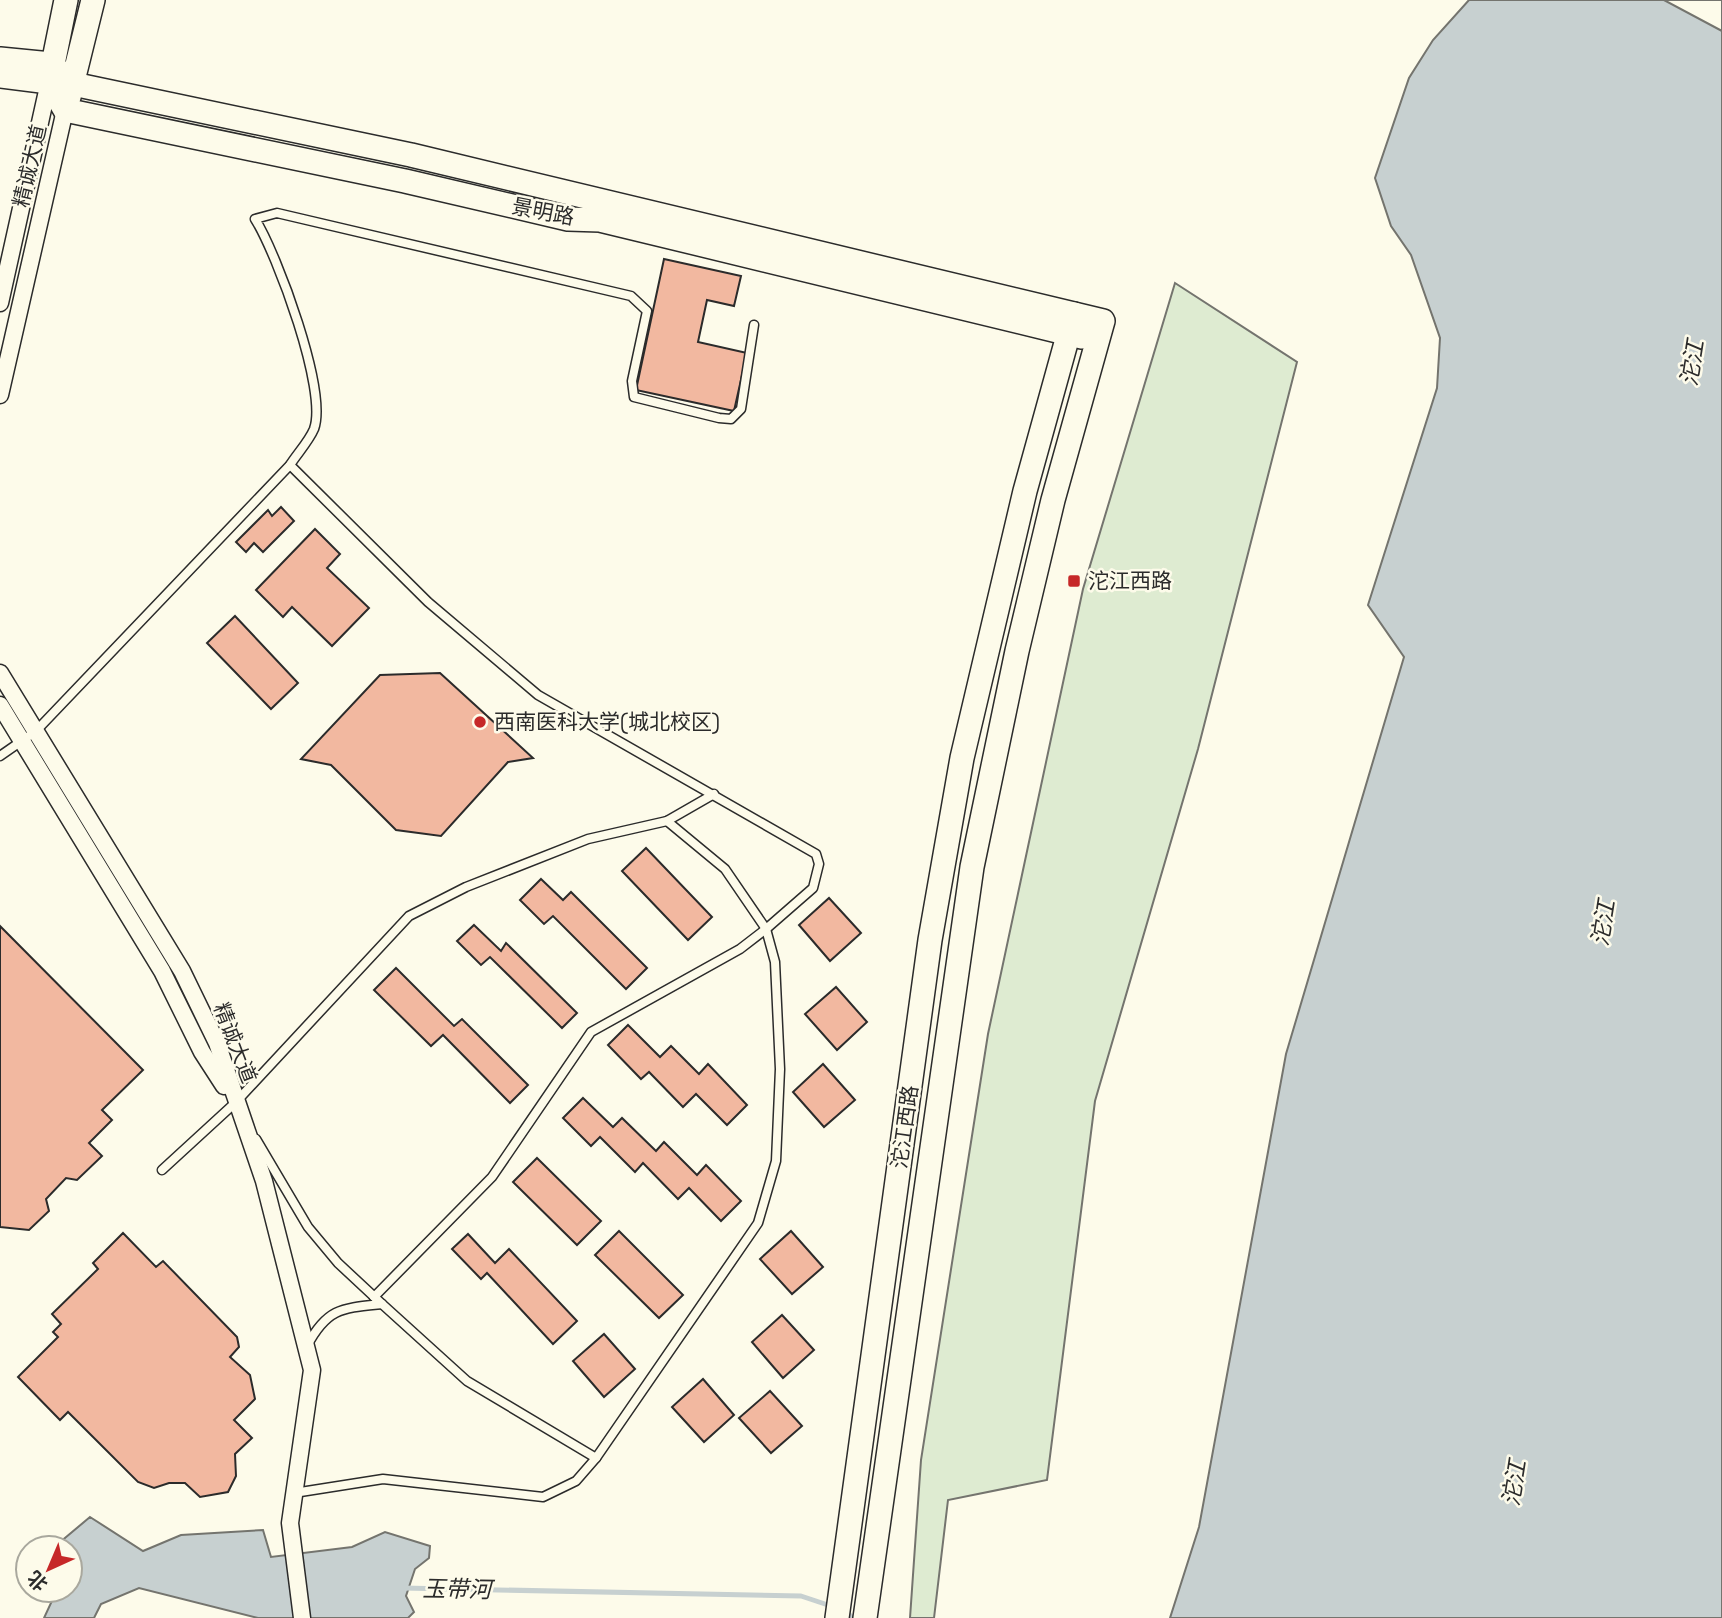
<svg xmlns="http://www.w3.org/2000/svg" width="1722" height="1618" font-family="'Space Grotesk','Noto Sans SC',sans-serif">
<style>
.green{fill:#deebd1;stroke:#74746e;stroke-width:2}
.water{fill:#c7d0d0;stroke:#74746e;stroke-width:2}
.pier{fill:#fdfbea;stroke:#74746e;stroke-width:2}
.lines{fill:none;stroke-linecap:round;stroke-linejoin:round}
.stream{stroke:#c7d0d0;stroke-width:5}
.building{fill:#f2b8a0;stroke:#2b2b2b;stroke-width:2}
.lane-casing{stroke:#2b2b2b;stroke-width:11}
.street-casing{stroke:#2b2b2b;stroke-width:19}
.secondary-casing{stroke:#2b2b2b;stroke-width:26}
.lane{stroke:#fdfbea;stroke-width:8}
.street{stroke:#fdfbea;stroke-width:16}
.secondary{stroke:#fdfbea;stroke-width:23}
.poi-dot{fill:#c62828;stroke:#fdfbea;stroke-width:2.5}
.labels{text-anchor:middle;stroke-width:5;stroke-linejoin:round;paint-order:stroke}
.street-label{font-size:21px;fill:#2b2b2b;stroke:#fdfbea}
.poi-label{font-size:21px;fill:#2b2b2b;stroke:#fdfbea;text-anchor:start}
.water-label{font-size:23px;font-style:italic;fill:#2b2b2b;stroke:#fdfbea}
</style>
<rect width="100%" height="100%" fill="#fdfbea"/>
<path class="green" d="M1175 283 1297 362 1198 749 1095 1101 1047 1480 948 1500 934 1618H910L921 1460 988 1034 1083 589Z"/>
<g class="water">
<path d="M1469 0H1722V1618H1170L1199 1527 1286 1054 1404 657 1368 605 1437 388 1440 338 1411 255 1391 226 1375 178 1409 78 1433 40Z"/>
<path d="M90 1517 143 1551 181 1535 263 1530 271 1557 352 1547 385 1532 430 1546 429 1558 415 1569 406 1596 414 1612 408 1618H258L139 1588 101 1604 94 1618H44L57 1590H70V1548H53Z"/>
</g>
<path class="pier" d="M1664 0H1722V31Z"/>
<g class="lines">
<g class="stream">
<path d="M402 1588 801 1596 831 1606"/>
<path d="M844 1610 853 1618"/>
</g>
</g>
<g class="building">
<path d="M664 259 741 276 734 306 707 300 698 342 747 353 734 411 636 390Z"/>
<path d="M281 507 294 521 263 552 254 543 246 552 236 542 268 510 272 516Z"/>
<path d="M315 529 340 554 327 568 369 608 332 646 292 607 283 617 256 590Z"/>
<path d="M235 616 298 683 271 709 207 643Z"/>
<path d="M440 673 533 758 508 762 441 836 396 830 331 765 301 759 380 675Z"/>
<path d="M646 848 712 917 688 940 622 871Z"/>
<path d="M541 879 563 900 571 892 647 968 626 989 553 916 544 924 520 900Z"/>
<path d="M829 898 861 933 830 961 799 925Z"/>
<path d="M474 925 501 951 506 943 577 1013 562 1028 490 957 481 965 457 941Z"/>
<path d="M0 926 143 1070 102 1110 112 1120 89 1143 102 1156 77 1180 66 1178 46 1199 49 1211 29 1230 0 1227Z"/>
<path d="M396 968 454 1026 462 1019 528 1085 510 1103 443 1035 431 1046 374 990Z"/>
<path d="M836 987 867 1022 837 1050 805 1014Z"/>
<path d="M628 1025 660 1057 671 1046 699 1074 708 1064 747 1105 727 1125 696 1094 683 1107 649 1072 641 1079 608 1045Z"/>
<path d="M823 1064 855 1100 824 1127 793 1092Z"/>
<path d="M583 1098 613 1127 622 1118 656 1151 664 1142 697 1175 706 1165 741 1201 721 1221 689 1188 678 1199 643 1163 635 1172 600 1137 591 1146 563 1118Z"/>
<path d="M537 1158 601 1221 577 1245 513 1182Z"/>
<path d="M619 1231 683 1295 659 1318 595 1255Z"/>
<path d="M791 1231 823 1267 792 1294 760 1259Z"/>
<path d="M123 1233 156 1267 163 1261 237 1337 239 1347 230 1357 250 1375 255 1399 234 1420 252 1438 235 1454 236 1476 228 1492 200 1497 185 1483H169L154 1488 138 1482 68 1412 60 1420 18 1377 58 1337 53 1332 61 1324 52 1314 98 1269 93 1263Z"/>
<path d="M468 1234 495 1263 509 1249 577 1321 553 1344 487 1273 481 1279 452 1249Z"/>
<path d="M782 1315 814 1350 783 1378 752 1342Z"/>
<path d="M604 1334 635 1369 604 1397 573 1361Z"/>
<path d="M703 1379 734 1415 704 1442 672 1407Z"/>
<path d="M770 1391 802 1426 771 1453 739 1418Z"/>
</g>
<g class="lines">
<defs>
<g id="lane">
<path d="M290 465 428 602 538 695 816 854 819 864 813 888 766 929 740 949 591 1032 492 1177 374 1297"/>
<path d="M0 756 36 731 290 465C297 454 309 441 314 429 328 391 277 254 255 219L277 213 631 296 647 311 632 381 634 397 719 418 731 419 741 409 754 325"/>
<path d="M256 1139 308 1227 338 1263 382 1304 467 1381 596 1458"/>
<path d="M162 1170 235 1103 409 916 466 887 588 839 667 821 714 794"/>
<path d="M307 1346C327 1308 342 1308 382 1304"/>
<path d="M294 1493 383 1479 543 1497 576 1481 596 1458 758 1223 776 1161 780 1069 775 962 766 929 725 869 667 821"/>
</g>
<g id="street">
<path d="M0 303 49 82"/>
<path d="M0 395 65 110"/>
<path d="M0 673 182 971 217 1043 264 1181 312 1370 290 1523 302 1618"/>
<path d="M0 705 162 971 202 1052 224 1086"/>
</g>
<g id="secondary">
<path d="M0 59 51 64 73 84 411 155 1103 321 1053 500 1017 651 972 867 865 1618"/>
<path d="M0 76 49 82"/>
<path d="M50 79 66 0"/>
<path d="M49 82 65 110 405 181 568 219 600 220 1082 337"/>
<path d="M69 97 93 0"/>
<path d="M837 1618 930 940 962 758 1025 491 1074 314"/>
</g>
</defs>
<use href="#lane" class="lane-casing"/>
<use href="#street" class="street-casing"/>
<use href="#secondary" class="secondary-casing"/>
<use href="#lane" class="lane"/>
<use href="#street" class="street"/>
<use href="#secondary" class="secondary"/>
</g>
<g class="poi-dot">
<rect x="1067" y="574" width="14" height="14" rx="3.5"/>
<circle cx="480" cy="722" r="7"/>
</g>
<g class="labels">
<g class="street-label">
<text transform="translate(30 166) rotate(-77)" y="7">精诚大道</text>
<text transform="translate(543 212) rotate(11)" y="7">景明路</text>
<text transform="translate(235 1043) rotate(69)" y="7">精诚大道</text>
<text transform="translate(905 1127) rotate(-82)" y="7">沱江西路</text>
</g>
<g class="poi-label">
<text x="1088" y="588">沱江西路</text>
<text x="494" y="729">西南医科大学(城北校区)</text>
</g>
<g class="water-label">
<text transform="translate(1692 363) rotate(-81)" y="8">沱江</text>
<text transform="translate(1603 923) rotate(-81)" y="8">沱江</text>
<text transform="translate(1514 1483) rotate(-81)" y="8">沱江</text>
<text transform="translate(457 1589) rotate(1)" y="8">玉带河</text>
</g>
</g>
<g transform="translate(49 1569) rotate(224)"><circle r="33" fill="#fdfbea" stroke="#a9a89e" stroke-width="2"/>
<path d="M0-5L12 26L0 18L-12 26Z" fill="#c62828"/>
<text y="-10" font-size="19" font-weight="bold" text-anchor="middle" fill="#2b2b2b">北</text>
</g>
</svg>
